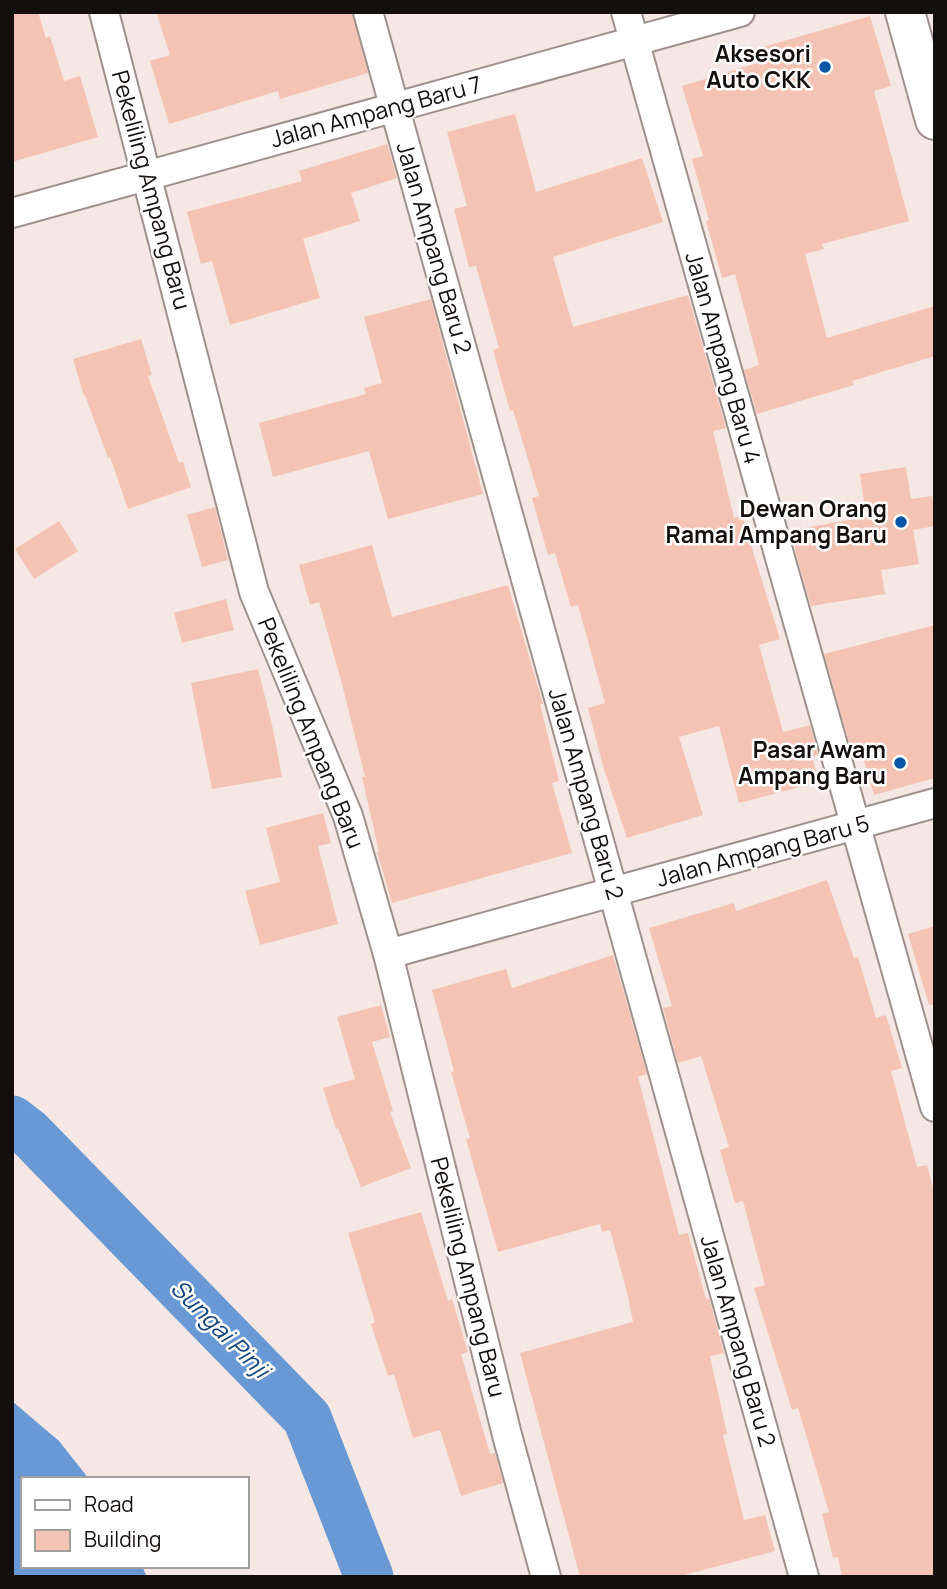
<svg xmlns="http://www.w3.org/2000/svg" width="947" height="1589" font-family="Manrope,sans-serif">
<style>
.water{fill:#6999d4}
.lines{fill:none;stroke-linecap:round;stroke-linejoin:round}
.river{stroke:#6999d4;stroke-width:49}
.building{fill:#f5c3b4}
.minor-casing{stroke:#9e918d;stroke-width:32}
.secondary-casing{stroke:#9e918d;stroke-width:42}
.minor{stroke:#fff;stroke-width:28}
.secondary{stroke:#fff;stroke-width:38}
.poi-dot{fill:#0656a5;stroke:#fff;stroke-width:2.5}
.labels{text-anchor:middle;stroke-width:5;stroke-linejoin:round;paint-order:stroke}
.poi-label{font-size:23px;font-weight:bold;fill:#130f0d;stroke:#fff;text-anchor:end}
.street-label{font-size:23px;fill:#130f0d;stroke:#fff}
.water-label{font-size:24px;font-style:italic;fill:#12437a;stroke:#fff}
</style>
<rect width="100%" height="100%" fill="#f5e7e3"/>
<path class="water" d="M12 1401 59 1441 89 1479H23V1566H142L147 1577H12Z"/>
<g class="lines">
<path class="river" d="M12 1120 29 1133 307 1418 369 1577"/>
</g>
<g class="building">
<path d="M12 12H38L46 38 50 36 64 81 80 76 98 137 12 162Z"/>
<path d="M156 12H352L368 73 280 99 278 91 169 124 150 61 170 55Z"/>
<path d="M870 16 891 86 874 91 909 221 822 244 824 249 805 254 827 338 935 306V356L852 381 854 385 757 414 744 370 759 365 735 274 722 278 706 221 709 220 692 159 703 156 682 86 764 61 760 48Z"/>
<path d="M515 114 536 192 642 158 663 222 553 257 573 327 688 295 726 428 713 431 734 518 742 516 780 639 759 645 783 732 810 725 818 755 812 756 819 782 739 803 719 726 679 737 703 815 627 838 603 766 588 708 605 703 578 605 571 607 555 553 548 555 532 498 539 496 513 410 510 411 493 350 499 348 476 266 469 267 454 209 467 206 447 132Z"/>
<path d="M387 144 397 178 351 193 360 221 303 239 320 298 230 325 212 261 201 264 187 212 302 181 299 171Z"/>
<path d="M431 299 483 494 388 519 369 451 273 477 259 423 366 394 364 388 382 383 364 317Z"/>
<path d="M141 339 152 375 148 376 179 463 183 462 191 487 128 509 110 457 108 458 85 395 84 396 73 359Z"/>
<path d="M906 467 911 499 932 496 935 517V526L913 530 919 564 881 570 885 594 811 606 796 554 792 530 866 517 860 474Z"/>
<path d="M215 507 228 560 202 567 187 515Z"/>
<path d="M59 521 78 551 34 579 15 549Z"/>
<path d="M372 545 392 617 508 585 543 704H540L559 781 552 783 572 853 392 903 377 852H379L362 777H365L342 684 319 602 310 605 299 565Z"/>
<path d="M226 599 234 630 182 643 174 613Z"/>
<path d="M935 625V778L874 795 859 744 850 746 824 654Z"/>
<path d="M258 669 273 729 282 777 212 789 191 683Z"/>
<path d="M323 813 331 843 318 846 338 924 260 945 245 891 280 882 266 828Z"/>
<path d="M827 880 854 958 858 957 876 1018 886 1015 902 1068 891 1071 917 1167 927 1165 935 1196V1577H842L838 1557 833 1558 822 1514 829 1512 798 1408 792 1410 754 1288 765 1285 743 1201 735 1203 720 1150 729 1147 701 1056 678 1063 663 1008 672 1006 649 928 734 903 736 911Z"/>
<path d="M935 926V1004L929 1005 908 934Z"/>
<path d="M613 955 647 1074 638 1077 679 1235 688 1233 706 1299 709 1298 724 1353 710 1356 727 1434 723 1435 744 1520 765 1515 775 1551 676 1577H580L520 1353 633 1322 628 1296 610 1230 602 1232 600 1224 498 1252 466 1139 470 1138 451 1072 454 1071 432 990 506 969 512 988Z"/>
<path d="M381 1005 390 1037 372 1042 393 1111 390 1112 411 1168 361 1187 338 1128 336 1129 323 1088 355 1079 337 1017Z"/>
<path d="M421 1212 448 1301 452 1299 468 1352 461 1354 490 1454 495 1453 503 1483 461 1496 440 1430 413 1438 394 1374 388 1376 371 1324 375 1322 348 1233Z"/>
</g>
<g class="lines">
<defs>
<g id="minor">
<path d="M104 12 254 592 348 816 388 954 507 1435 546 1577"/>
<path d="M368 12 804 1577"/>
<path d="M626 12 935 1107"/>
<path d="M12 213 740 12"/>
<path d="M388 954 935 803"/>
</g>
<path id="secondary" d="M905 12 935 120"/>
</defs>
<use href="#minor" class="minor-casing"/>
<use href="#secondary" class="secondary-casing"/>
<use href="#minor" class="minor"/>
<use href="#secondary" class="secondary"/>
</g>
<g class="poi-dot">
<circle cx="825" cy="67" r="7"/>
<circle cx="901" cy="522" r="7"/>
<circle cx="900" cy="763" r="7"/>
</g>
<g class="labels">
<g class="poi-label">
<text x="811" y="62">Aksesori<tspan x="811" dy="26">Auto CKK</tspan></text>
<text x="887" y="517">Dewan Orang<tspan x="887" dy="26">Ramai Ampang Baru</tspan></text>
<text x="886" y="758">Pasar Awam<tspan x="886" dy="26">Ampang Baru</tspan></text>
</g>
<g class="street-label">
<text transform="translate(376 112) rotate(-15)" y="8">Jalan Ampang Baru 7</text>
<text transform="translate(151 190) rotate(75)" y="8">Pekeliling Ampang Baru</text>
<text transform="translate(434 248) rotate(74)" y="8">Jalan Ampang Baru 2</text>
<text transform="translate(723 358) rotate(74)" y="8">Jalan Ampang Baru 4</text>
<text transform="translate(311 733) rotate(68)" y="8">Pekeliling Ampang Baru</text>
<text transform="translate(586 794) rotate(74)" y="8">Jalan Ampang Baru 2</text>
<text transform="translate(763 851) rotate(-15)" y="8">Jalan Ampang Baru 5</text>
<text transform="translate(468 1277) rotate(76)" y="8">Pekeliling Ampang Baru</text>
<text transform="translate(738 1341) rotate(74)" y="8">Jalan Ampang Baru 2</text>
</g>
<g class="water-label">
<text transform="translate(220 1329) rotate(45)" y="8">Sungai Pinji</text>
</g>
</g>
<rect width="947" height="1589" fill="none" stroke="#130f0d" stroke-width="28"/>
<rect x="21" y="1477" width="228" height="91" fill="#ffffff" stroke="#a19f9e" stroke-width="2"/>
<rect x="35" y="1500" width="35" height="10" fill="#ffffff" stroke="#a19f9e" stroke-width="2"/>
<text x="84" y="1512" font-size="21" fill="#130f0d">Road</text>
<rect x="35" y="1530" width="35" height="21" fill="#f5c3b4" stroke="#a19f9e" stroke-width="2"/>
<text x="84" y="1547" font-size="21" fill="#130f0d">Building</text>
</svg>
